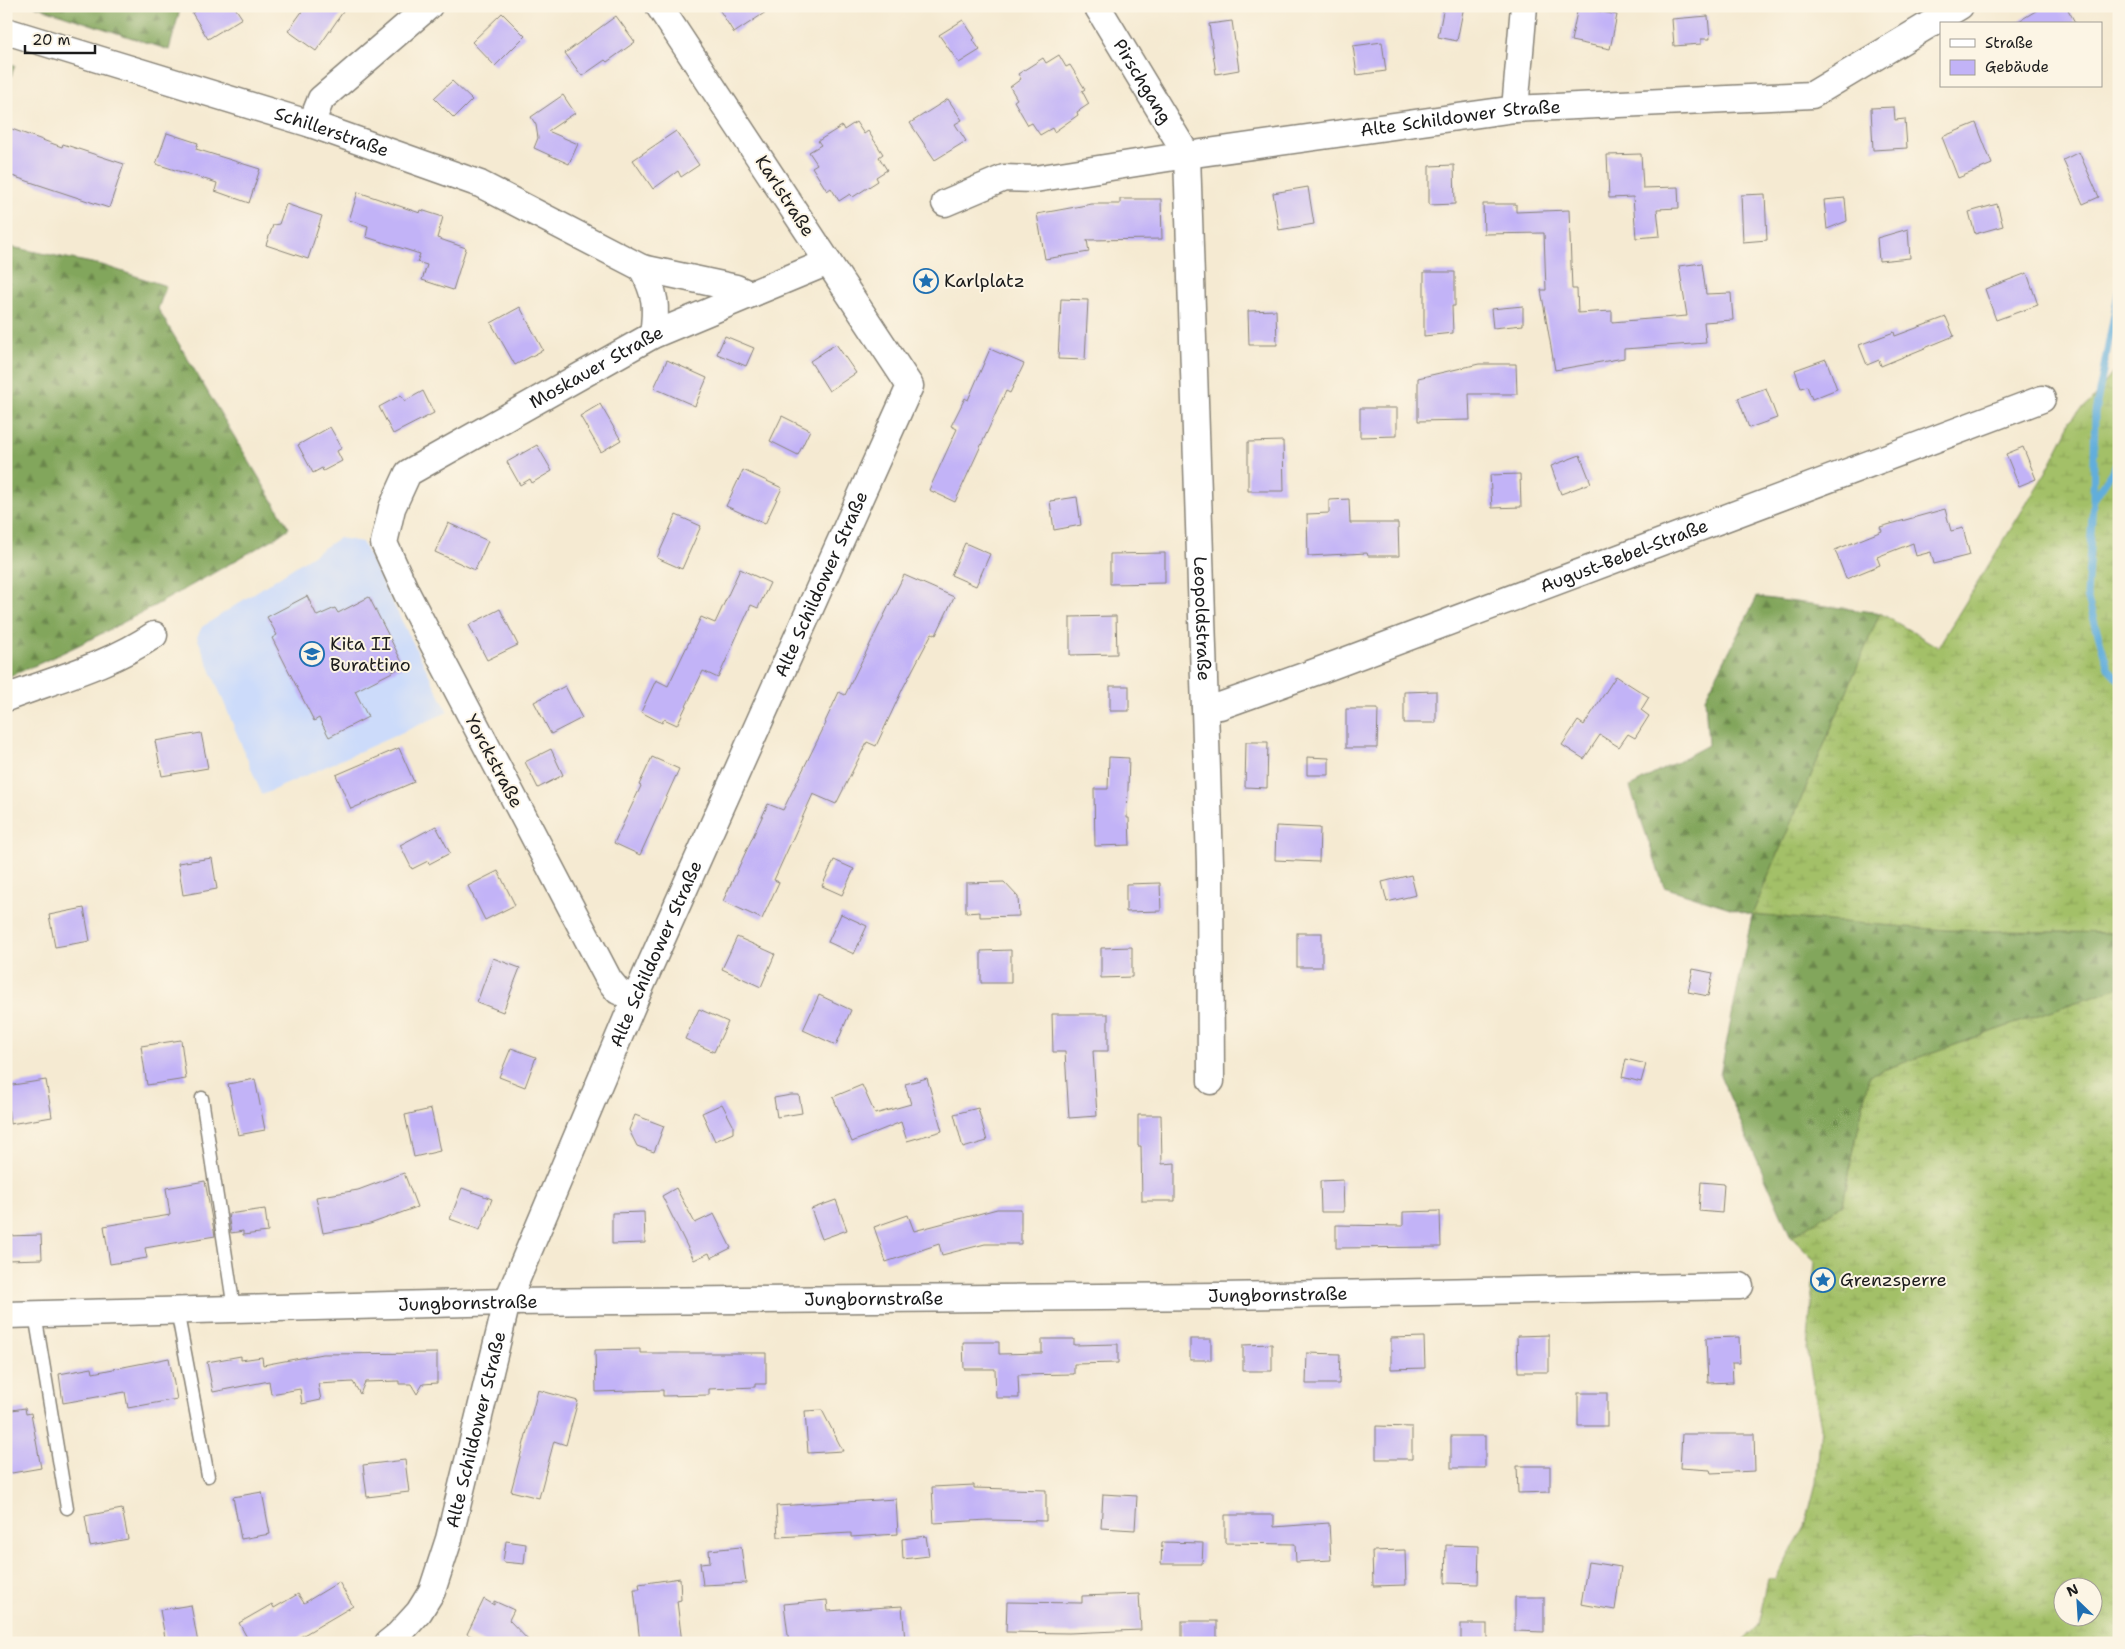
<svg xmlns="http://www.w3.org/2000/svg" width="2125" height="1649" font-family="'Shantell Sans',sans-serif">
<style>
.built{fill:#ccdbfa}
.forest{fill:url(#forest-firs);stroke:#4f613c}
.wetland{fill:url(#wetland-marsh);stroke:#606e42;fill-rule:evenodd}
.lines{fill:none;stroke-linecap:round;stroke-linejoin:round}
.stream{stroke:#62aedb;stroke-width:7}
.building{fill:#c2b3f7}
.service-casing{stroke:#888377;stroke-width:15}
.minor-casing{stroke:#888377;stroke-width:29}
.service{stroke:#fff;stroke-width:12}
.minor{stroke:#fff;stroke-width:26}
.labels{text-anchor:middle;stroke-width:4;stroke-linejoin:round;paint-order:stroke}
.street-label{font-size:18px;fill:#1c1c1c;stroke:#fcf5e5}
.poi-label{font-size:18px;fill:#1c1c1c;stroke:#fcf5e5;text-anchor:start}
</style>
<defs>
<pattern id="forest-firs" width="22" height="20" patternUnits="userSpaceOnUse" patternTransform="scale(1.25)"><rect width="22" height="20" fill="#82a65c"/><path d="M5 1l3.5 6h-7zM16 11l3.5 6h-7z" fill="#6a864b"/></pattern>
<pattern id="wetland-marsh" width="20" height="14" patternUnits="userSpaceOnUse" patternTransform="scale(1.25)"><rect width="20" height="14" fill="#a3c067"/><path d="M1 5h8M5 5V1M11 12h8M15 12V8" fill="none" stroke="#8ca459"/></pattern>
</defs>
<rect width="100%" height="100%" fill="#fcf5e5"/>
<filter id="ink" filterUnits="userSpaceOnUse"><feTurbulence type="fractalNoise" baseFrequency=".02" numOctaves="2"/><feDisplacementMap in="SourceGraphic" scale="10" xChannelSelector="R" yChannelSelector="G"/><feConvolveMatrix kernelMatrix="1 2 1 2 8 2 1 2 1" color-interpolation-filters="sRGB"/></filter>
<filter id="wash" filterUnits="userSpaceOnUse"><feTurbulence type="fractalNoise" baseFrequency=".0096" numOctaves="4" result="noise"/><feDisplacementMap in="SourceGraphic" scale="20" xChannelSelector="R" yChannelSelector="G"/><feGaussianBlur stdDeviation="1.12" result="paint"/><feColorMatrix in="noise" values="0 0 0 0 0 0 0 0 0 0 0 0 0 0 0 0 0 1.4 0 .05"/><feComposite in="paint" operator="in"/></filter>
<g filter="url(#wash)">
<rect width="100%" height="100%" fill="#f5ead2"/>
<path class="built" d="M339 538 362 542 448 712 262 795 197 637 202 627Z"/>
<g class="forest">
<path d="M35 6H181L169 50Z"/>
<path d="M6 63 15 65 6 90Z"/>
<path d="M6 246 102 265 166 286 158 309 289 528 275 538C187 588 100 639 6 678Z"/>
<path d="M1757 597 1880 613 1752 915 1947 930 2119 933V987L1869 1075 1843 1204 1791 1237 1720 1075 1752 915 1664 887 1630 787 1708 745 1705 698Z"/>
</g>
<g class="wetland">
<path d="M2119 365V933L1947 930 1752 915 1880 613 1938 647 2046 472 2066 433 2070 420 2090 402Z"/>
<path d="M2119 987V1643H1740L1758 1625 1768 1579H1775L1805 1526 1816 1483 1821 1427 1807 1351 1815 1261 1791 1237 1843 1204 1869 1075ZM2062 1586H2092V1616H2062Z"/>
</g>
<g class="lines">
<g class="stream">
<path d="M2119 289 2095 413 2093 501 2087 596 2108 668 2119 680"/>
<path d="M2093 501 2118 462 2119 383"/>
</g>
</g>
<g id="blocks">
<g class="building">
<path d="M203 6H234L242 18 208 39 192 13Z"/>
<path d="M306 6H347L316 51 288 31Z"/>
<path d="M717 6H775L734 33Z"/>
<path d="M1444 6H1464L1457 41 1438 37Z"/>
<path d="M2044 6H2066L2076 24H2014Z"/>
<path d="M1578 7 1617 15 1610 49 1571 41Z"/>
<path d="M502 13 525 36 495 66 472 42Z"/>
<path d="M616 16 635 42 607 62 605 60 582 76 565 53Z"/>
<path d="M1708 16 1710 39H1701V44L1674 46 1672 19Z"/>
<path d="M963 20 975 38 973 40 980 50 959 63 939 35Z"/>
<path d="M1232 21 1239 70 1216 74 1209 24Z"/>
<path d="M1382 42 1386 71 1357 75 1353 46Z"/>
<path d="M1059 55 1066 67 1070 65 1085 89 1082 91 1089 104 1077 112 1078 115 1054 132 1052 128 1040 135 1032 123 1028 125 1014 101 1017 99 1010 87 1021 79 1018 74 1043 58 1046 63Z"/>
<path d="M452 81 472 100 454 118 434 98Z"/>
<path d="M563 95 575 113 548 131 578 144 569 164 534 148 538 138 536 125 531 117Z"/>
<path d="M948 99 962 120 955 124 966 141 935 160 910 123Z"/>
<path d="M1894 107 1895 120 1905 119 1907 148 1873 150 1871 108Z"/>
<path d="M856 122 864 134 868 131 883 154 879 157 887 170 876 177 878 181 853 197 850 194 839 201 831 188 827 191 812 167 817 164 809 152 821 145 818 141 842 126 844 130Z"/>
<path d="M1976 123 1992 164 1958 178 1942 137Z"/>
<path d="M6 127 62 147 63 144 124 164 109 208 6 174Z"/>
<path d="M676 131 699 165 681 177 678 171 653 189 633 160Z"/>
<path d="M167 133 198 143 196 149 260 169 249 203 215 191 217 183 156 164Z"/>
<path d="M2079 152 2099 197 2083 204 2063 160Z"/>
<path d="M1641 154 1643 188 1678 187 1679 208 1657 209 1660 236 1636 238 1633 197 1609 198 1607 155Z"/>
<path d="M1454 165 1455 204 1429 205V166Z"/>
<path d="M1308 187 1314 224 1279 230 1273 193Z"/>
<path d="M358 192 420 213 421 210 443 217 437 238 466 248 453 290 422 280 427 265 417 262 420 254 366 237 368 226 349 220Z"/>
<path d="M1765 194 1767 240 1743 242 1741 195Z"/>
<path d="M1845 198 1847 221 1827 229 1824 200Z"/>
<path d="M1120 199H1161L1162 239 1087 240 1089 252 1045 259 1037 214 1092 204H1120Z"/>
<path d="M286 204 322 216 308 259 266 245 273 225 279 224Z"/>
<path d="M1483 204H1516V212L1569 210 1572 289H1577L1578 313 1612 311V322L1687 316 1679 266 1702 263 1706 294 1731 293 1733 320 1704 322 1706 343 1624 349V358L1555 370 1541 290H1546L1544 233 1484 234Z"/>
<path d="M1997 204 2003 226 1975 234 1969 212Z"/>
<path d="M1908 229 1910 258 1879 261 1877 238Z"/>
<path d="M1424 272H1455V306H1452L1453 333 1424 336Z"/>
<path d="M2027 273 2038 305 1996 320 1985 289Z"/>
<path d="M1061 299 1088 300 1085 360 1058 359Z"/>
<path d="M1523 306V325L1493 328 1491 309Z"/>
<path d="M520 307 543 350 515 365 491 323Z"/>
<path d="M1276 310 1277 345H1249L1248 311Z"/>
<path d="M1946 317 1954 336 1881 366 1879 360 1867 365 1859 345 1894 332 1895 336Z"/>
<path d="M725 336 754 348 746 366 717 354Z"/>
<path d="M836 344 856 373 829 391 810 361Z"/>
<path d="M990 349 1024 364 1010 393 1006 391 955 502 929 490 957 429 951 426 965 398 968 400Z"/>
<path d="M1826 359 1837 389 1812 399 1807 386 1801 388 1795 370Z"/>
<path d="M667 360 707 378 695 406 654 388Z"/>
<path d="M1479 364H1516L1517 394H1469L1470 420 1418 421V378Z"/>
<path d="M1766 388 1777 418 1749 428 1738 398Z"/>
<path d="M423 391 434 413 393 434 379 407 401 395 405 401Z"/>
<path d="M600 404 621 440 601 452 580 416Z"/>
<path d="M1360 408H1397V436L1360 437Z"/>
<path d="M782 416 810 430 798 455 770 441Z"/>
<path d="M330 427 342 448 337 451 342 461 323 471 322 468 313 473 298 445Z"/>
<path d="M1283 441 1284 491H1248V442Z"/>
<path d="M537 445 552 471 532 483 530 479 520 485 507 462Z"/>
<path d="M2023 447 2036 479 2019 486 2006 454Z"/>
<path d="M1580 455 1591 483 1561 494 1551 466Z"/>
<path d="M743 470 782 488 765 524 726 506Z"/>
<path d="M1520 474 1521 507 1492 508 1490 475Z"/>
<path d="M1077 497 1081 525 1054 530 1050 501Z"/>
<path d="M1349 499 1350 523H1398L1399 556H1368L1367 553 1308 556 1307 514 1329 513V500Z"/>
<path d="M1945 509 1951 531 1963 528 1970 555 1934 564 1931 552 1916 556 1913 543 1877 557 1880 565 1846 579 1835 550 1882 531 1880 527Z"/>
<path d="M676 515 701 526 682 569 657 558Z"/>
<path d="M448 523 488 541 475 570 435 552Z"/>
<path d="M965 543 990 554 976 586 951 575Z"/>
<path d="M1165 553V583L1110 584V554Z"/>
<path d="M740 569 770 583 758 608 751 605 718 678 703 671 677 725 664 719 662 723 641 712 656 680 668 686 701 617 715 623Z"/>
<path d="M904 575 954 597 936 635 932 633 903 688 876 746 867 742 836 804 813 794 774 880 779 882 762 919 723 901 768 804 783 810 826 723 825 722 839 692 845 695Z"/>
<path d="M307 596 317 616 335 608 338 613 369 597 404 666 355 691 368 717 329 737 319 718 314 721 272 638 277 635 267 617Z"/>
<path d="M500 609 518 645 487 660 469 625Z"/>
<path d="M1116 616 1117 654 1070 655V617Z"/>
<path d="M1616 676 1649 697 1641 710 1649 716 1635 738 1628 734 1619 747 1600 735 1584 759 1562 745 1578 721 1584 725Z"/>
<path d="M565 686 582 718 551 734 534 702Z"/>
<rect x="1110" y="686" width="19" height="25"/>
<path d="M1436 691V723H1404V692Z"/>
<path d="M1346 709H1378L1377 748H1346Z"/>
<path d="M201 733 208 768 162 776 155 741Z"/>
<path d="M1246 742H1268L1267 788 1245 787Z"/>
<path d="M399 748 414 782 351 809 336 775Z"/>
<path d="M551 749 563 775 538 788 525 762Z"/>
<path d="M652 757 679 769 640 855 614 843 641 786 639 785Z"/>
<path d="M1109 757 1129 758 1127 818H1129L1130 845 1095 846 1094 789H1108Z"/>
<path d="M1307 757 1329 758V775H1307Z"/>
<path d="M436 826 450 853 429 864 428 861 412 869 400 845Z"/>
<path d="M1276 826 1320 828 1319 862 1275 860Z"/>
<path d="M212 858 217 889 183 895 178 863Z"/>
<path d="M834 860 854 869 842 895 822 886Z"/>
<path d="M498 871 515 905 485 920 468 886Z"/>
<path d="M1411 875 1416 895 1387 902 1382 882Z"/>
<path d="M1004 882 1018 897 1019 916 980 917V912L966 913V883Z"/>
<path d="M1160 883 1161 911 1126 912V884Z"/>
<path d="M84 908 90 941 55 947 49 915Z"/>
<path d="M841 914 867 926 854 954 828 942Z"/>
<rect x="1297" y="933" width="25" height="34"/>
<path d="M737 937 775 954 761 987 722 969Z"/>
<path d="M1132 947V977L1101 978V948Z"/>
<path d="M1011 950V983H981V951Z"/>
<path d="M493 958 520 968 503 1012 477 1002Z"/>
<path d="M1693 969 1713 973 1708 996 1688 992Z"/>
<path d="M819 995 851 1010 836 1045 803 1030Z"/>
<path d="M699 1009 728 1022 714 1052 685 1039Z"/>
<path d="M1052 1014H1108V1051H1093L1097 1116 1069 1118 1065 1052H1053Z"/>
<path d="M181 1040 186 1079 147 1085 141 1046Z"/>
<path d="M511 1048 536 1057 525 1087 499 1077Z"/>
<path d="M1626 1059 1646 1064 1641 1082 1622 1077Z"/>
<path d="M927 1078 942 1131 907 1141 901 1122 852 1142 833 1097 862 1085 875 1114 911 1104 905 1084Z"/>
<path d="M255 1079 265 1130 238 1135 228 1084Z"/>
<path d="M46 1080 52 1117 10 1124 6 1086Z"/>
<path d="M791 1095H799L802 1113 777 1117 774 1098Z"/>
<path d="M722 1104 733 1125V1133L715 1141 702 1113Z"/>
<path d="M978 1108 987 1141 963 1148 954 1114Z"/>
<path d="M431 1109 440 1151 414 1157 405 1115Z"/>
<path d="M635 1115 664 1126 654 1152 637 1146 629 1130Z"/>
<path d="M1138 1115H1161L1162 1164 1175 1163V1201H1142L1141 1146H1138Z"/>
<path d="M404 1173 417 1207 370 1224 323 1233 316 1197 358 1190Z"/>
<path d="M1343 1180 1344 1212H1321L1320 1181Z"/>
<path d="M205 1181 215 1236 145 1248 147 1258 110 1264 104 1226 170 1215 166 1188Z"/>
<path d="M1701 1182 1724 1184 1722 1213 1699 1211Z"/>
<path d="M462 1188 492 1199 480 1230 450 1219Z"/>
<path d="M676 1188 695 1223 714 1214 731 1248 711 1258 709 1253 694 1260 662 1196Z"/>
<path d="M836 1200 847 1230 822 1239 811 1209Z"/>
<path d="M265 1209 268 1232 243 1235V1231L231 1233 228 1214Z"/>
<path d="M997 1209H1021V1244H985L942 1255 939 1244 886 1262 874 1227 908 1215 914 1231Z"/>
<path d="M1440 1211 1441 1247 1336 1248V1225L1403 1226V1212Z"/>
<path d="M644 1212 645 1243 612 1244V1213Z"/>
<path d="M41 1235 42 1259 6 1260V1236Z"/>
<path d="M1549 1335V1372H1518L1517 1336Z"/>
<path d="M1424 1337 1425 1368 1391 1369V1338Z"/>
<path d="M1739 1337 1740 1363H1732L1733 1382 1708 1383 1706 1338Z"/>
<path d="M1042 1339H1074V1345L1118 1344V1363L1074 1364V1374L1018 1375 1019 1398H996L995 1369H964L963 1342H999V1354L1042 1353Z"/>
<rect x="1190" y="1339" width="21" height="21"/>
<path d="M1272 1344V1371H1243V1345Z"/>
<path d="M640 1349V1353H766V1384H755V1387L709 1389V1395L663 1396V1390L596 1392 595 1350Z"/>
<path d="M437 1353V1383L423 1384 417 1394 411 1384H399V1381L365 1382 360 1394 353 1382 318 1384 321 1400 302 1404 300 1389 271 1394 269 1381 213 1392 207 1362 241 1356V1360L262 1357 263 1365 322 1354Z"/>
<path d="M1307 1353 1340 1354 1339 1384H1306Z"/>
<path d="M169 1358 177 1399 128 1408 125 1392 63 1403 59 1374 92 1368 93 1373Z"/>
<path d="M538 1390 578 1401 566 1445 554 1441 539 1498 511 1491Z"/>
<rect x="1578" y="1393" width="29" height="33"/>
<path d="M25 1408 26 1414 31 1413 41 1468 6 1474V1411Z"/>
<path d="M822 1410 843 1451 808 1453 805 1411Z"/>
<path d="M1376 1426 1412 1427V1459H1376Z"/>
<path d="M1682 1434H1754L1755 1471 1711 1473 1710 1470 1680 1468Z"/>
<rect x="1451" y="1436" width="34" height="32"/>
<path d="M405 1460 409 1492 367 1497 363 1465Z"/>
<path d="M1517 1466H1550V1492L1518 1493Z"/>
<path d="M974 1485V1488L1046 1490V1521L988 1520 934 1523 932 1487Z"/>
<path d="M262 1492 270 1534 241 1539 233 1497Z"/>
<path d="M1103 1494 1137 1496 1135 1530 1101 1528Z"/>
<path d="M896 1499 898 1534 851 1537V1533L778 1537 776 1506Z"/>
<path d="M122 1509 128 1539 90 1546 85 1516Z"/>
<path d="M1225 1515H1274V1527L1329 1523 1331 1560 1296 1562 1295 1544 1225 1543Z"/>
<path d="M926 1536 929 1556 903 1559 902 1539Z"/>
<path d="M506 1541 526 1544 524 1564 503 1562Z"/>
<path d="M1162 1542 1203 1543 1202 1564H1161Z"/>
<path d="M1446 1545 1479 1546 1478 1584 1445 1583Z"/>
<path d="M741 1547 746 1583 703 1585 700 1563 710 1562 709 1550Z"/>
<path d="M1405 1550 1406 1585 1373 1586 1372 1551Z"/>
<path d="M1588 1562 1621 1567 1615 1610 1581 1604Z"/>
<path d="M680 1578 681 1600 677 1601 682 1643H640L634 1589H640L639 1584Z"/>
<path d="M339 1582 353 1606 290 1643H250L239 1623 272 1604 274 1608 298 1594 304 1603Z"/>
<path d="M1139 1594 1141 1630 1069 1633 1006 1632 1007 1602 1082 1603V1596Z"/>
<path d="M1515 1597H1544V1632L1515 1631Z"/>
<path d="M484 1599 494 1605V1601L514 1610 509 1620 531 1643H486L467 1634Z"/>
<path d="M827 1600 828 1611 902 1606 905 1641 878 1643H789L784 1604Z"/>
<path d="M191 1605 198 1643H166L160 1610Z"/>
<rect x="1182" y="1621" width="35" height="22"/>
<rect x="1461" y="1624" width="26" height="19"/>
</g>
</g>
</g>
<g filter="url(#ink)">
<use href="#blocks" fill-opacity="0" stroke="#888377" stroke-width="1"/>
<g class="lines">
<defs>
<g id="service">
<path d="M202 1098 234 1309"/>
<path d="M177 1310 208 1476"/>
<path d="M35 1314 67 1508"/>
</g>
<g id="minor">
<path id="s1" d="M1097 6 1187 155 1210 863 1211 1081"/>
<path id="s2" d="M6 31 311 124 480 184 642 268 736 288 749 294"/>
<path d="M1515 109 1524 6"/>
<path d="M311 124 321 99 429 6"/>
<path id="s3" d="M945 203 1004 178 1035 179 1187 155 1515 109 1812 95 1960 6"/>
<path d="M642 268C656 294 657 306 653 335"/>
<path d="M6 698C56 679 110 665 154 635"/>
<path id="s4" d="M1205 706H1220L1318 671 2042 399"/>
<path id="s5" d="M635 999 618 991 609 980 407 594 384 543 392 508 408 473 653 335 828 262"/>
<path id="s6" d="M6 1315 507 1302 1220 1296 1740 1286"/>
<path id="s7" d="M388 1643 398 1635 419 1612 432 1591 449 1539 507 1302 635 999 910 386 659 6"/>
</g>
</defs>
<use href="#service" class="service-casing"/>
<use href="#minor" class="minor-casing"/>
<use href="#service" class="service"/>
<use href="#minor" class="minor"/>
</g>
</g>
<defs>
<symbol id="sight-ring" viewBox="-11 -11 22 22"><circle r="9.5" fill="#fcf5e5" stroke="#1f6fb2" stroke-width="1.5"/><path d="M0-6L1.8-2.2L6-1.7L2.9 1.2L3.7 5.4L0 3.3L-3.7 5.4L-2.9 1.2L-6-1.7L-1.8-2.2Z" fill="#1f6fb2"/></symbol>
<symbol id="school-ring" viewBox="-11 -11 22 22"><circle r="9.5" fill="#fcf5e5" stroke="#1f6fb2" stroke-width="1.5"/><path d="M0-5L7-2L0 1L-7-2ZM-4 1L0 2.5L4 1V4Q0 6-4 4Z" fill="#1f6fb2"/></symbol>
</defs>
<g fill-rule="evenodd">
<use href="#sight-ring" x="912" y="267" width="28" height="28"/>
<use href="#school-ring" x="298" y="640" width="28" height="28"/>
<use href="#sight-ring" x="1809" y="1266" width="28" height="28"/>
</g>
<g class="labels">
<g class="street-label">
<text dy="6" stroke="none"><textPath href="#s1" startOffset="88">Pirschgang</textPath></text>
<text dy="6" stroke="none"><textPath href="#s3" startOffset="525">Alte Schildower Straße</textPath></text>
<text dy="6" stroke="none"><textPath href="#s2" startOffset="341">Schillerstraße</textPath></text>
<text transform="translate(785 196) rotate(57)" y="6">Karlstraße</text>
<text dy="6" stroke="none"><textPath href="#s5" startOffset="815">Moskauer Straße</textPath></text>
<text dy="6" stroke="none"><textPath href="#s4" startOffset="446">August-Bebel-Straße</textPath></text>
<text dy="6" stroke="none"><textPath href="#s7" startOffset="1151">Alte Schildower Straße</textPath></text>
<text dy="6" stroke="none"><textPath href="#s1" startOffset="638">Leopoldstraße</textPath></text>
<text transform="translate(494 761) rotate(62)" y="6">Yorckstraße</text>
<text dy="6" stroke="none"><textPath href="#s7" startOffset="746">Alte Schildower Straße</textPath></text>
<text dy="6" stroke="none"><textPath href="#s6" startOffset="1272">Jungbornstraße</textPath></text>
<text dy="6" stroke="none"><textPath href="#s6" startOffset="868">Jungbornstraße</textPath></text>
<text dy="6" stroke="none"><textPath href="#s6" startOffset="462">Jungbornstraße</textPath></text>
<text dy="6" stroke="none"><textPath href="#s7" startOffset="236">Alte Schildower Straße</textPath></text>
</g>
<g class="poi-label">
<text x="944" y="287">Karlplatz</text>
<text x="330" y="650">Kita II<tspan x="330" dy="21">Burattino</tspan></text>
<text x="1840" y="1286">Grenzsperre</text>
</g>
</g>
<rect width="2125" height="1649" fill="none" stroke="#fcf5e5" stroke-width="25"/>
<rect x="1940" y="22" width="162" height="65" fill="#fcf5e5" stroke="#a29e95"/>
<rect x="1950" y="39" width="25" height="8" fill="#ffffff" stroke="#a29e95"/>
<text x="1985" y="48" font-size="15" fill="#1c1c1c">Straße</text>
<rect x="1950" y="60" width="25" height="15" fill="#c2b3f7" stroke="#a29e95"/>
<text x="1985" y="72" font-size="15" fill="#1c1c1c">Gebäude</text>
<g transform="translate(2078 1602) rotate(335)"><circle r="24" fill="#fcf5e5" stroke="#a29e95"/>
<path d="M0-4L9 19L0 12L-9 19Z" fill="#1f6fb2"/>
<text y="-8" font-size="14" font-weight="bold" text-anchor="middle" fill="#1c1c1c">N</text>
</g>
<path d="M25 45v8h70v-8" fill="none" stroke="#1c1c1c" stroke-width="2.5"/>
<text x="32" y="45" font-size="15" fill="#1c1c1c" stroke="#fcf5e5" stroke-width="4" paint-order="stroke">20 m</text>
</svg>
